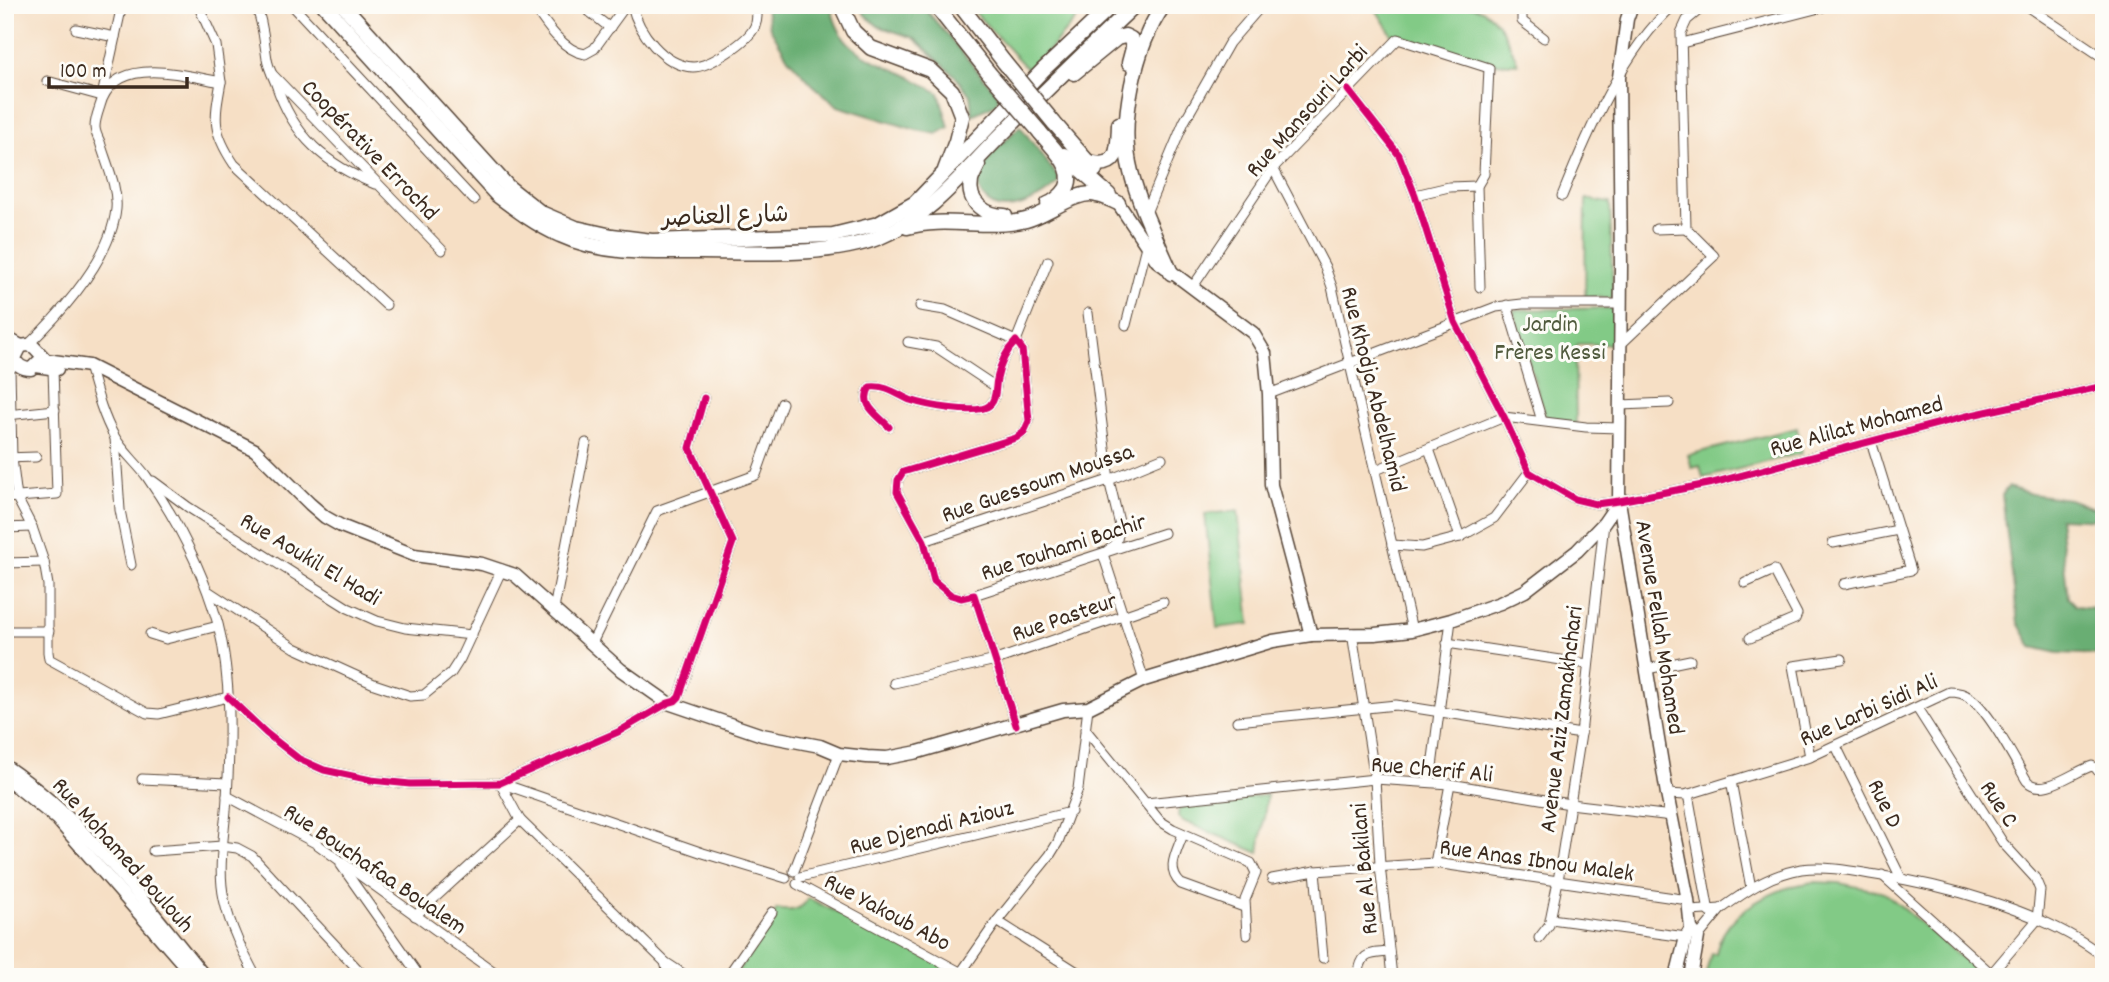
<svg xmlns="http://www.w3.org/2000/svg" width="2109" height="982" font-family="Dekko,'Playpen Sans Arabic',sans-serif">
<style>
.green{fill:#82ca86;stroke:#5e7a52;stroke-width:2}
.forest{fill:#69ae73;stroke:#526c48;stroke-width:2}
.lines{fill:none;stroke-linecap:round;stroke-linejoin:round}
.minor-casing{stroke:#574537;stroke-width:11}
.major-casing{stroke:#574537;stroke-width:15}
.highway-casing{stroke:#574537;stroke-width:17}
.minor{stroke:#fff;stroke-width:9}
.major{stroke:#fff;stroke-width:12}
.highway{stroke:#fff;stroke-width:14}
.highway-bridge-casing{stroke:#574537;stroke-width:17;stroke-linecap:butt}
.highway-bridge{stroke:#fff;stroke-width:14}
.cycleway-casing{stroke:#fdfcf7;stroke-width:11}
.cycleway{stroke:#d6006c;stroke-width:7}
.labels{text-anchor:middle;stroke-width:6;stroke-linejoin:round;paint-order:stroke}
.street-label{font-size:24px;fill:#3b2a1e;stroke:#fdfcf7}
.park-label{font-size:24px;fill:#505a3d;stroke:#fdfcf7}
</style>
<rect width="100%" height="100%" fill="#fdfcf7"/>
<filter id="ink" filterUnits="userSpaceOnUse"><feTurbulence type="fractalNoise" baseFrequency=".0143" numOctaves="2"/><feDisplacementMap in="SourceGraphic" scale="14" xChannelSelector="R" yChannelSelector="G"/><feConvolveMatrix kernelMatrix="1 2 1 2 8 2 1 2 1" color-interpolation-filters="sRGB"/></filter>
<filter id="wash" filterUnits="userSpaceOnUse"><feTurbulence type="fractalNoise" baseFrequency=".00686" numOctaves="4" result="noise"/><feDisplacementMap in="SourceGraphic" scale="28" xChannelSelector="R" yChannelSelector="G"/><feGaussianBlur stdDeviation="1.57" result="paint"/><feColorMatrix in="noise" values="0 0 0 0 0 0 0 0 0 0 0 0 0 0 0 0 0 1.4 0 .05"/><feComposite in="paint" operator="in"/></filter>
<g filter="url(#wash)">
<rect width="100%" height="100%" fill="#f6dfc5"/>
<g class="green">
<path d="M968 5H1016L1024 7 1084 5 1083 11 1030 72Z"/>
<path d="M1373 5C1398 5 1463 0 1482 10 1501 20 1510 45 1518 64L1490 63 1392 35Z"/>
<path d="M1586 199 1610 203 1613 298 1585 297Z"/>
<path d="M1613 308 1615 344H1578L1575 349 1576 424 1546 418 1513 310Z"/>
<path d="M1797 428 1802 453 1703 478 1700 466 1692 468 1688 455Z"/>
<path d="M1238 511 1250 624 1217 628 1205 514Z"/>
<path d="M1267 795 1259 853 1183 821 1178 816 1179 808 1185 806Z"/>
<path d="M1814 882 1838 883 1884 892 1984 977H1705L1711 954H1716C1723 911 1776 887 1814 882Z"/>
<path d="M808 898 948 967 950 971 947 977H734L777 909C790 912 802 911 808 898Z"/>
</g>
<g class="forest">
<path d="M765 5H831C839 54 873 58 911 77 920 82 930 88 939 93L949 127 937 134 916 130 838 106 813 85 788 58 770 28Z"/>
<path d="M859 5H922L999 96 996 104 972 115 970 95 954 75 914 38 878 26 865 15Z"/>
<path d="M1020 126 1058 177V184C1041 199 1003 221 984 198 979 193 978 185 980 178 985 157 1005 141 1020 126Z"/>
<path d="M2008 487 2031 494 2069 499 2104 512V520L2059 518 2068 598 2076 606 2104 609V655L2058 653 2032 647 2018 623 2002 495Z"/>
</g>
</g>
<g filter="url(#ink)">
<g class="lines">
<defs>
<g id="minor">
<path d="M256 5C263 23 264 40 267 59 268 67 273 76 276 84 293 136 326 165 375 184"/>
<path d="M292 5 474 200"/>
<path d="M533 5C545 23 563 51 585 54L594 49 626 5"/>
<path d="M581 5 610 28"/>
<path d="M632 5C638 32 664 66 693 67 709 67 749 41 755 26 758 19 757 13 756 5"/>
<path d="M1522 5V21L1544 38"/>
<path d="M2025 5 2104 58"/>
<path d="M76 29 115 37"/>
<path d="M1682 43 1831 5"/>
<path d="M272 74 442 250"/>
<path d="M47 81 102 96 122 5"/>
<path d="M221 82C214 120 212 131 234 164L386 305"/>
<path d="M1348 90 1399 155 1415 195 1455 322 1504 417 1529 472 1575 499 1596 504 1619 501 1713 483 1967 416 2104 386"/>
<path d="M1273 168 1325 267 1332 287 1412 630"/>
<path d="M1415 195 1449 187 1477 186"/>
<path d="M1562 196C1587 134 1623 50 1674 5"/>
<path d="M1146 213 1184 122 1229 43 1262 5"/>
<path d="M1656 229 1686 228"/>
<path d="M1192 288 1273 168 1398 39 1489 68 1484 174 1477 186 1480 287"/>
<path d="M1507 305 1542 421"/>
<path d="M920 306 945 310 1016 341 1048 261"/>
<path d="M1088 313 1109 480 1120 526 1116 544 1103 554 1144 680"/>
<path d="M1126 325 1146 246"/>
<path d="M908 342 936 347 996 387"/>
<path d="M28 345C62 312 111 259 116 209 118 187 106 163 100 142 98 138 95 131 95 127 95 120 98 112 100 106 113 54 183 75 221 82L216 45 198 5"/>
<path d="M1620 345 1714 256 1686 228 1681 33 1687 20 1705 5"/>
<path d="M16 361 10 370 12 458 17 498 32 527 44 562 48 585V652L49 659 147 713 159 714 228 697"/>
<path d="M89 366C96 390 102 414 114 436 122 451 137 463 147 477 179 523 203 571 218 624 232 680 230 742 227 798 225 832 217 866 224 899 230 927 243 952 256 977"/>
<path d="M1269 394 1496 307 1522 304H1620"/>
<path d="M1620 405 1669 403"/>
<path d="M7 415 55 410"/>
<path d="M889 427C877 414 859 405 870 387 885 385 897 394 910 400 925 405 978 416 990 405 997 398 995 387 997 379 1000 364 1005 352 1016 341L1022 349 1029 421 1024 432 1016 438 903 472 898 480 897 492 924 541 934 581 951 595 961 598 974 595 1016 725"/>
<path d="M115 438 120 510 131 565"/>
<path d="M1429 449 1460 537"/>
<path d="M5 458 36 457"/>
<path d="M1376 470 1504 417 1586 427 1620 428"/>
<path d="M153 481 188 507 348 608 377 621 405 628 472 635"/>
<path d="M5 498 57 494 53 369"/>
<path d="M5 528 32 527"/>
<path d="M924 541 1109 480 1162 458"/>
<path d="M1833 543 1898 530"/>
<path d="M1392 545 1422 547 1460 537 1494 518 1529 472"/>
<path d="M5 563 44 562"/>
<path d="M1745 583 1774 570 1797 614 1795 619 1750 638"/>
<path d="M1844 584 1911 570 1871 441"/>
<path d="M208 591 295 648 374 684 410 696 424 695 451 673 460 659 502 569"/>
<path d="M974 595 1164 533"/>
<path d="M554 609 586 443"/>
<path d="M5 631H49"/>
<path d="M1352 633 1375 779 1380 865 1392 977"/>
<path d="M150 634 166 639 218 626"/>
<path d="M592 643 657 511 756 475 782 403"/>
<path d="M1447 643 1588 664"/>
<path d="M1647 669 1690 660"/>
<path d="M894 683 996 660 1163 602"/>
<path d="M228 697 266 733 299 759 324 770 371 780 410 784 500 783 618 732 668 703 675 701 679 697 733 542 690 448 704 398"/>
<path d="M1917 708 2003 843 2035 878 2040 890 2037 920 1991 974"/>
<path d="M1237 721 1396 705 1581 734"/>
<path d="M1085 729 1160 821 1173 829 1251 863 1256 873 1245 900 1247 935"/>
<path d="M1836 746 1901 878"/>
<path d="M1810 757 1793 666 1842 659"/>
<path d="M142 779 227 783"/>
<path d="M1731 781 1751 888"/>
<path d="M1430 782 1451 620"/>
<path d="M500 783 703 853 786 878"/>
<path d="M500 783 520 820 665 962 688 977"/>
<path d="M1667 794 1686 795 1810 757 1949 692C1956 692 1964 693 1970 698 1989 710 2015 761 2027 781 2043 798 2074 771 2092 766L2096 768 2104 779"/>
<path d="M1688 794 1709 912"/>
<path d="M227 796 317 844 501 977"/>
<path d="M1146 803 1375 779 1450 784 1570 804 1672 816"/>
<path d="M1183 834C1177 852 1165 869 1181 884L1244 907"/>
<path d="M153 851 222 846 237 848 252 856 365 977"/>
<path d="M1435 863 1450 784"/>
<path d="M341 865 420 977"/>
<path d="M794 871 839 754"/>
<path d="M1315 871 1323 958"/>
<path d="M1882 875 1994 976"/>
<path d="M800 877 1071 812"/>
<path d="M1272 879 1315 871 1435 863 1688 900"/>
<path d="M797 884 960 972"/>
<path d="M1721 909C1746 891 1769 875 1801 869 1823 866 1847 870 1870 874 1942 884 2046 911 2104 957"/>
<path d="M1690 911 1721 909 1698 937"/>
<path d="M415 916 520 820"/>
<path d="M1551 919 1686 937"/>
<path d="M997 921 1085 977"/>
<path d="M1539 938 1549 925 1558 881 1581 734 1604 523"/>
<path d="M665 962 669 977"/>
<path d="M1431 975 1432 977"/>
<path d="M727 977 772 912"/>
<path d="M958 977 997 921 1050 855 1058 842 1078 789 1088 708"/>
<path d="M1358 977C1361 953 1367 954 1389 952"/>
</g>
<g id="major">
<path d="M1632 5 1627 19 1619 77 1621 266 1619 501 1667 794 1688 900 1691 929"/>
<path d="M1118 203 1157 261 1253 333 1265 353 1269 394 1271 485 1311 635"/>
<path d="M5 337 21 346"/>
<path d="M21 346 28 345 34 347 46 360 89 366 255 450 310 504 325 517 341 526 414 555 482 564 515 575 621 670 668 703 762 735 820 746 839 754 867 757 887 758 918 752 1063 710 1088 708 1144 680 1273 641 1311 635 1375 634 1412 630 1451 620 1500 603 1525 591 1577 551 1604 523 1619 501"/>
<path d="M21 346 15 358C17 366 23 369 31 369L38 362"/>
<path d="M36 366 57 369"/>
<path d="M5 766C86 821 144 903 205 977"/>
<path d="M5 777 57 819 185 966"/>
<path d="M1691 929 1698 937 1691 977"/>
<path d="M1676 977 1686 937 1691 929"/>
</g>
<g id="highway">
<path d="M324 5 497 195C517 210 537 225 560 235 603 255 655 252 701 252 754 252 831 257 880 237 931 216 964 172 1001 135 1045 91 1089 48 1135 5"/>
<path d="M343 5 508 187 541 213 576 228 612 236 652 241 833 235 878 224 915 203 1044 69 1112 5"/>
<path d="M841 5 853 31 871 48 930 70 952 91 962 117 956 141 945 170"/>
<path d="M935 5 989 73"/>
<path d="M960 5 1004 62"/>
<path d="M1164 5C1135 45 1118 123 1131 172 1140 207 1157 240 1171 273"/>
<path d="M1074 73 1117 38 1125 36 1131 39 1133 48 1129 63"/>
<path d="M1054 123 1095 170"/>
<path d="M1039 131C1052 148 1083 173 1062 194 1057 199 1054 202 1048 204"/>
<path d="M1064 155 1109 195"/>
<path d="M1089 162C1120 170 1118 148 1119 124"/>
<path d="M978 165C976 170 972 176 971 181 967 203 986 216 1005 216"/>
<path d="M907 227C946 216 987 230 1026 220 1047 215 1077 189 1097 195 1104 196 1111 200 1118 203"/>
</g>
</defs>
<use href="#minor" class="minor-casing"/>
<use href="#major" class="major-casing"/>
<use href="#highway" class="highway-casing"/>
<use href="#minor" class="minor"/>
<use href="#major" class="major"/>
<use href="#highway" class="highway"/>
<defs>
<g id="highway-bridge">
<path d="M1004 62 1054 123"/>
<path d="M989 73 1039 131"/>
</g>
</defs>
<use href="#highway-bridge" class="highway-bridge-casing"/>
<use href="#highway-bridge" class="highway-bridge"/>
<defs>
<g id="cycleway">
<path d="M1348 90 1399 155 1415 195 1455 322 1504 417 1529 472 1575 499 1596 504 1619 501 1713 483 1967 416 2104 386"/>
<path d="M889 427C877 414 859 405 870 387 885 385 897 394 910 400 925 405 978 416 990 405 997 398 995 387 997 379 1000 364 1005 352 1016 341L1022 349 1029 421 1024 432 1016 438 903 472 898 480 897 492 924 541 934 581 951 595 961 598 974 595 1016 725"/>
<path d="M228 697 266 733 299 759 324 770 371 780 410 784 500 783 618 732 668 703 675 701 679 697 733 542 690 448 704 398"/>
</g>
</defs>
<use href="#cycleway" class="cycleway-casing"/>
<use href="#cycleway" class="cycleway"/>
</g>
</g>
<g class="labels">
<g class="street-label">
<text transform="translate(1306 110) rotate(-48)" y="8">Rue Mansouri Larbi</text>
<text transform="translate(371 149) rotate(46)" y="8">Coopérative Errochd</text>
<text transform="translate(725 215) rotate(-2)" y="8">شارع العناصر</text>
<text transform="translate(1375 389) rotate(76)" y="8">Rue Khodja Abdelhamid</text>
<text transform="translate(1856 425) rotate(-15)" y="8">Rue Alilat Mohamed</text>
<text transform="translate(1037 482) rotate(-19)" y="8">Rue Guessoum Moussa</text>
<text transform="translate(1063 546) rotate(-18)" y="8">Rue Touhami Bachir</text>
<text transform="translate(311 558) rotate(31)" y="8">Rue Aoukil El Hadi</text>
<text transform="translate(1064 616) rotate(-19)" y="8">Rue Pasteur</text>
<text transform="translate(1661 627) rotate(81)" y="8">Avenue Fellah Mohamed</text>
<text transform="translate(1868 709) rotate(-24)" y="8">Rue Larbi Sidi Ali</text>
<text transform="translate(1560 719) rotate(-83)" y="8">Avenue Aziz Zamakhchari</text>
<text transform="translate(1432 768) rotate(5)" y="8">Rue Cherif Ali</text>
<text transform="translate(1886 803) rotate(64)" y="8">Rue D</text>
<text transform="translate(2000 803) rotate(57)" y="8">Rue C</text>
<text transform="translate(931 826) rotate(-14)" y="8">Rue Djenadi Aziouz</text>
<text transform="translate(124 854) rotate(48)" y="8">Rue Mohamed Boulouh</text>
<text transform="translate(1537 859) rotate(8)" y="8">Rue Anas Ibnou Malek</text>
<text transform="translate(376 868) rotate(34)" y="8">Rue Bouchafaa Boualem</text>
<text transform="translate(1363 869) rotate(-95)" y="8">Rue Al Bakilani</text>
<text transform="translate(888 911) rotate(28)" y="8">Rue Yakoub Abo</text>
</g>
<g class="park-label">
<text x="1550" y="331">Jardin<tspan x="1550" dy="28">Frères Kessi</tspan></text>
</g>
</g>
<rect width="2109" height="982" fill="none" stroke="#fdfcf7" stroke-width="28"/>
<path d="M49 77v10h138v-10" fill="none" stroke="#3b2a1e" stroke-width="3.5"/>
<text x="60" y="77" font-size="21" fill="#3b2a1e" stroke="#fdfcf7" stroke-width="5" paint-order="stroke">100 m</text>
</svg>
